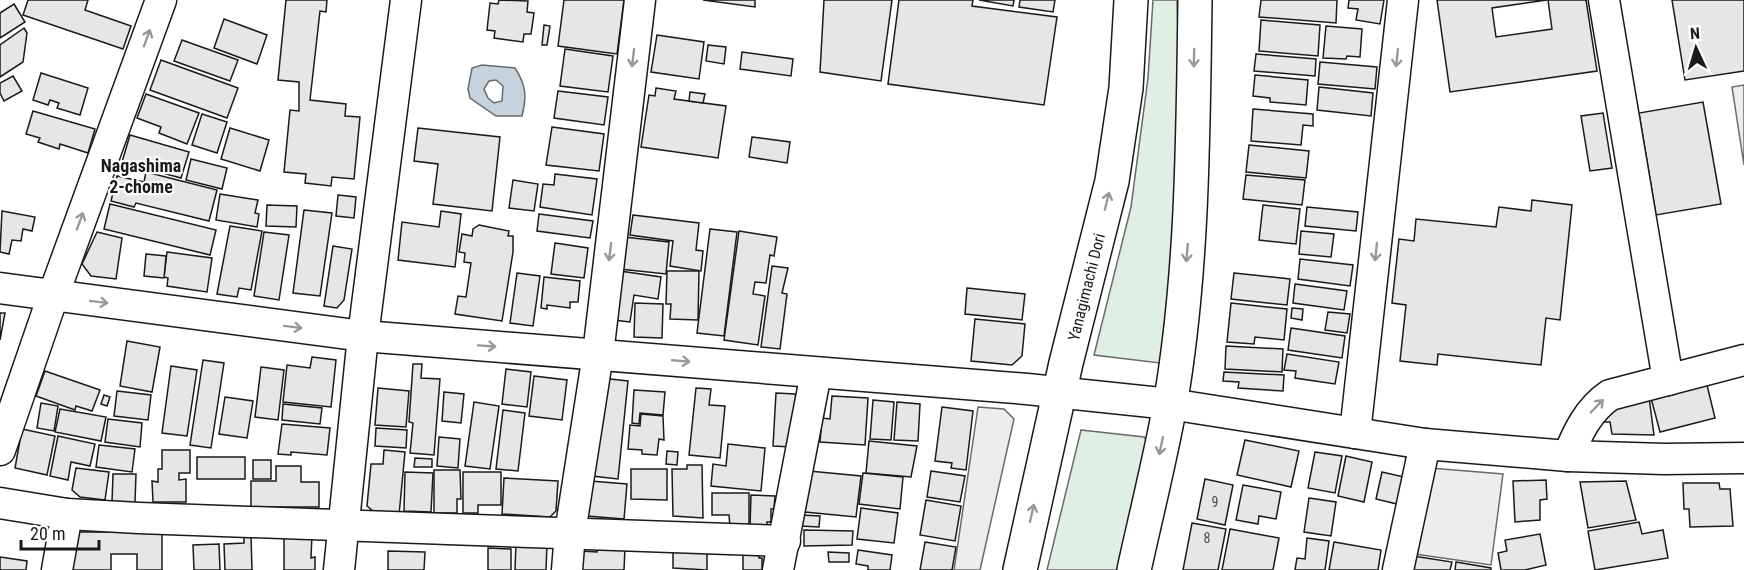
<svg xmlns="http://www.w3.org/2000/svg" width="1744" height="570" font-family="'Roboto Condensed',sans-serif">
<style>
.green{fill:#e0efe3;stroke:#6a6a6a;stroke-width:1.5}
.parking{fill:#ededed;stroke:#6a6a6a;stroke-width:1.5}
.water{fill:#c6d2dc;stroke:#6a6a6a;stroke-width:1.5;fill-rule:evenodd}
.building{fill:#e6e6e6;stroke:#1a1a1a;stroke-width:1.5}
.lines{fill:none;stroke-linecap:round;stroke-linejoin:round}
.minor-casing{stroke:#1a1a1a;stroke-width:33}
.major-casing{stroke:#1a1a1a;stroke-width:36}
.minor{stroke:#fff;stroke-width:30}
.major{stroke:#fff;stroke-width:33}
.oneway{stroke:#989898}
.labels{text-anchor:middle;stroke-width:4.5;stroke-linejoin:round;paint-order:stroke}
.number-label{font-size:14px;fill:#4d4d4d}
.street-label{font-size:16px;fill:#1a1a1a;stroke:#fff}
.neighbourhood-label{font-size:18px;font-weight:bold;fill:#1a1a1a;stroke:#fff}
</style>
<rect width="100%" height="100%" fill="#fff"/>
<g class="green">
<path d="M1153 0H1177L1179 67 1175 229 1160 363 1094 355 1131 207 1148 78Z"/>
<path d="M1081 430 1144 437 1148 442 1122 570H1047Z"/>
</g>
<g class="parking">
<path d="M1744 85V165L1732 87Z"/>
<path d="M978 407 1004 409 1014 419 980 570H954Z"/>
<path d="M1430 468 1503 474 1491 565 1415 554Z"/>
</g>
<path class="water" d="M482 65 515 68C526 85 527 96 522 116H496L470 98 468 89 472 68ZM496 80 503 86 502 101 494 103 488 98 484 89 489 81Z"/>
<g class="building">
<path d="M28 0H88L85 10 131 26 123 49 23 15Z"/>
<path d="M286 0H327L326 12 320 11 310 100 346 104 345 116 360 117 354 179 332 177 331 186 305 183 306 174 284 172 290 110 299 111V82L278 80Z"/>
<path d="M499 0 528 1 527 12 534 13 531 34H524L523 42 494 38 495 31 487 30 490 3 498 4Z"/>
<path d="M564 0H624L617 54 558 46Z"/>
<path d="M703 0H755V7Z"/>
<path d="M824 0H892L881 81 820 72Z"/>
<path d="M899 0H973L972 6 1057 17 1044 105 888 84Z"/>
<path d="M979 0H1014L1013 6Z"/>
<path d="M1020 0H1055L1053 12 1019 7Z"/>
<path d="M1261 0H1337L1336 23 1259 17Z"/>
<path d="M1349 0H1384L1380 24 1356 20 1358 9 1348 8Z"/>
<path d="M1437 0H1547L1492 8 1496 37 1552 29 1548 0H1586L1597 71 1450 92Z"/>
<path d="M1672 0H1744V71L1685 80Z"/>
<path d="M14 4 25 22 0 38V13Z"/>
<path d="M224 19 267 35 257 64 214 48Z"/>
<path d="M1261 20 1320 25 1318 56 1259 51Z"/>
<path d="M544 25 550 26 547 45H542Z"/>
<path d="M1326 26 1362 29 1360 57 1347 56 1346 59 1323 58Z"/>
<path d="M24 28 27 33 23 62 0 77V45Z"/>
<path d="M657 35 704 42 699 79 651 72Z"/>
<path d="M182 40 238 60 230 81 174 61Z"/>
<path d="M708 45 726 47 724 64 706 61Z"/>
<path d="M565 49 613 56 608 92 560 86Z"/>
<path d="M742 52 793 59 791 76 740 69Z"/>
<path d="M1256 54 1316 59 1315 76 1254 71Z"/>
<path d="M161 60 238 88 227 118 150 90Z"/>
<path d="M1320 62 1377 67 1375 89 1318 84Z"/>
<path d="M41 73 88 88 80 115 57 108 59 103 50 100 48 105 33 100Z"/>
<path d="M1255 75 1308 80 1306 105 1270 102V98L1253 96Z"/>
<path d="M13 76 22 91 4 101 0 93V83Z"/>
<path d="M1319 87 1373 93 1371 116 1317 110Z"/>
<path d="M656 88 676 91 674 99 726 106 718 158 641 147 649 95 655 96Z"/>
<path d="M558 91 608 97 604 125 554 118Z"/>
<path d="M690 92 705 94 703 103 689 101Z"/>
<path d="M146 94 199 113 187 144 159 133 161 127 137 118Z"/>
<path d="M1703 102 1721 204 1656 215 1639 113Z"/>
<path d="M1253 109 1313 114V126L1303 125 1301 145 1251 141Z"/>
<path d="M33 111 95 129 88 153 60 144 59 149 38 142 40 138 26 134Z"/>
<path d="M1603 113 1612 168 1590 171 1581 116Z"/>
<path d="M202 114 227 122 217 153 192 145Z"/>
<path d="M552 127 604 134 599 171 546 165Z"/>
<path d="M230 128 269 140 260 171 221 159Z"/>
<path d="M418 128 500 137 492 211 433 204 438 164 414 161Z"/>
<path d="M130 135 189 152 181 178 122 162Z"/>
<path d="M752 137 790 142 787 163 749 157Z"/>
<path d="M1249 145 1309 151 1306 178 1246 172Z"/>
<path d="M191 159 227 168 222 189 186 180Z"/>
<path d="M146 172 217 190 209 221 136 203 134 207 111 201 117 176 144 182Z"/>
<path d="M555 174 597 179 592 215 540 207 543 184 554 185Z"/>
<path d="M1246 175 1305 180 1302 205 1243 199Z"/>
<path d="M513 180 538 184 534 211 509 208Z"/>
<path d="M220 194 258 200 255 213 259 214 257 227 216 220Z"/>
<path d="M338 195 356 197 354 218 336 216Z"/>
<path d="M1532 200 1572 205 1560 320 1546 318 1541 365 1438 354 1437 365 1400 361 1406 305 1392 303 1399 239 1414 241 1416 219 1496 227 1499 207 1531 211Z"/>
<path d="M110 204 216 230 210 255 104 229Z"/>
<path d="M267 205 297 206 296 227 266 226Z"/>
<path d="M1263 205 1300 209 1296 244 1259 240Z"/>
<path d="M1307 207 1358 212 1356 231 1305 226Z"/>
<path d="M304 210 332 213 320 296 293 293Z"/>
<path d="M2 211 35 217 32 231 23 229 21 241 12 240 9 254 0 252Z"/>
<path d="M441 211 461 214 455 267 398 260 402 222 439 227Z"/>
<path d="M539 214 593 221 590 238 537 231Z"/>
<path d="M633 215 699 223 696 250 703 251 701 271 670 266 673 241 630 235Z"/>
<path d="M479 225 509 231 508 236H513V252L502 321 455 314 458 296 466 297 471 263 464 262 465 253 459 252 462 234 472 236 473 229Z"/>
<path d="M230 226 262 231 251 290 239 288 237 297 217 294Z"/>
<path d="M710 229 737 232 724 336 697 333Z"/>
<path d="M739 231 777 237 774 256 770 255 766 283 755 282 753 294 765 296 758 345 724 340Z"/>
<path d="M1301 231 1334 234 1331 257 1299 254Z"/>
<path d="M97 232 122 238 116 279 91 276 82 264Z"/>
<path d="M264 232 289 235 279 300 254 296Z"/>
<path d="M624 237 669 242 666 274 620 269Z"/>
<path d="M555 243 588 248 584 278 551 274Z"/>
<path d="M333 246 352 249 344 300 337 308 324 306Z"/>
<path d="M167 252 212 258 207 292 167 286 168 278 164 277Z"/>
<path d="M146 254 166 256 164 278 144 276Z"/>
<path d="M1300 259 1353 265 1350 286 1298 279Z"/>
<path d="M772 266 788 268 782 293 787 294 780 349 761 347Z"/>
<path d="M620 271 661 277 658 299 634 295 630 322 613 320Z"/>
<path d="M667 271H699L698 320 670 319 671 304H666Z"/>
<path d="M517 273 540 276 533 326 510 323Z"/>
<path d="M1234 273 1290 279 1287 305 1231 299Z"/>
<path d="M544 277 580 281 578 302H570V308L547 305V309L541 308Z"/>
<path d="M1295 284 1347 291 1344 310 1293 303Z"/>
<path d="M967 288 1025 294 1022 320 965 314Z"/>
<path d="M635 303 663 304 662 338 634 337Z"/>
<path d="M1231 303 1287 309 1284 340 1255 337 1254 344 1227 342Z"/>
<path d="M1292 308 1303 309 1302 320 1291 318Z"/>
<path d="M1328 312 1350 314 1347 333 1325 330Z"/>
<path d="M0 313H5L0 340Z"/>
<path d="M975 319 1025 324 1022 356 1012 365 971 361Z"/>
<path d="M1291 328 1345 336 1342 358 1288 350Z"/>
<path d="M127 341 160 347 152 392 120 386Z"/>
<path d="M1226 346 1283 349 1282 372 1225 369Z"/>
<path d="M1287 354 1339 362 1335 384 1295 378 1296 371 1284 370Z"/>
<path d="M312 357 336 360 331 407 283 402 287 365 310 368Z"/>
<path d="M203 360 224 363 211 448 190 445Z"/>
<path d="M413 364H422L421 378 440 379 434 455 410 453 413 423 409 422Z"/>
<path d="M171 366 197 370 187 436 162 433Z"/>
<path d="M261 367 284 370 278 420 255 417Z"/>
<path d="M506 369 531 372 527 407 502 404Z"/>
<path d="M45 371 100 390 92 411 76 406 75 410 36 396Z"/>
<path d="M1224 372 1284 375 1283 391 1238 388 1239 382 1223 381Z"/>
<path d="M534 376 567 380 562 420 529 416Z"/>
<path d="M610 379 628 381 618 479 592 476 601 387Z"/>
<path d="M1707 385 1715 418 1660 432 1651 398Z"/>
<path d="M378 388 409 391 406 427 375 425Z"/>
<path d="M696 388 711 389 709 405 725 406 720 458 689 455Z"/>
<path d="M634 390 665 392 663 415 640 413 639 424 632 423Z"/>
<path d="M117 391 151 395 148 420 114 416Z"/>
<path d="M444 392 464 394 461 423 442 421Z"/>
<path d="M776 393 795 394 799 400 791 447 773 446Z"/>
<path d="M104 395 110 397 107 406 101 404Z"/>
<path d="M832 396 868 398 865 445 820 442 822 418 830 419Z"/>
<path d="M225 397 253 401 247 438 219 434Z"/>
<path d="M1649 397 1654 435 1612 434 1610 422H1601L1609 408Z"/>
<path d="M873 400 894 402 891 440 870 439Z"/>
<path d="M474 402 499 406 490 469 465 466Z"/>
<path d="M897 402 920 404 918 441 894 440Z"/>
<path d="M41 403 58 406 54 431 37 428Z"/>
<path d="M283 404 322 408 320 424 282 420Z"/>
<path d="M942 407 973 411 966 470 951 468 952 463 935 461Z"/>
<path d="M60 409 106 417 101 441 55 432Z"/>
<path d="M503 410 525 413 518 471 496 469Z"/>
<path d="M641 414 663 416 664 440 659 439 657 455 642 454V450L628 449 630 425 640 426Z"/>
<path d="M108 419 142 423 140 447 105 442Z"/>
<path d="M282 424 330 428 327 455 291 452V455L278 454Z"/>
<path d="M376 428 407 430 406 448 375 446Z"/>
<path d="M22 429 55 436 47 475 15 468Z"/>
<path d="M58 436 95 444 90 466 71 462 68 480 50 476Z"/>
<path d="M439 437 460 439 458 468 437 466Z"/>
<path d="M1245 440 1299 451 1291 487 1237 475Z"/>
<path d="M869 441 917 446 911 477 866 473Z"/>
<path d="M728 444 765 448 761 491 711 486 713 464 726 466Z"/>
<path d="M99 445 135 449 132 472 96 467Z"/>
<path d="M162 450H190V473H179V480L186 479V502H153L152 481 158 482V469H162Z"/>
<path d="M384 450 405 452 399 515 374 512 367 506 371 464H383Z"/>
<path d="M667 451 678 452 677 465 666 464Z"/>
<path d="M1315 452 1342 456 1335 493 1308 488Z"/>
<path d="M1346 456 1372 462 1364 502 1338 496Z"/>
<rect x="197" y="457" width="48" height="22"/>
<path d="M415 458 432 459V467H414Z"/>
<rect x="253" y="460" width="18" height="19"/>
<path d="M687 465H702L703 518 673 516 672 469H687Z"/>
<path d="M276 466H301V482H319V507H251V481H276Z"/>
<path d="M76 468 109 472 105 500 80 497 72 490Z"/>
<path d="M631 469H667V500L631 499Z"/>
<path d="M434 470H460L461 499H457V513H434Z"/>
<path d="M809 471 861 476 856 517 805 512Z"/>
<path d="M931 471 965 476 960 502 927 497Z"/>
<path d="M405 472 433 473 431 512 404 511Z"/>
<path d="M463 472H501V505H478V513H463Z"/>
<path d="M1382 472 1404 477 1397 504 1376 499Z"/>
<path d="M863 473 903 477 900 509 859 504Z"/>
<path d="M113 474H136L135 503 112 502Z"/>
<path d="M504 478 558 481 556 511 550 517 502 514Z"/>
<path d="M1205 479 1233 485 1225 525 1197 519Z"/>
<path d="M1546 480 1547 499 1540 500V520L1515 522 1513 481Z"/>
<path d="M590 481 627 484 624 519 587 516Z"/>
<path d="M1626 481 1636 520 1588 528 1580 482Z"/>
<path d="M1683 483H1719L1720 489H1730L1733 526 1690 527 1689 509H1684Z"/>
<path d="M1243 485 1281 492 1276 519 1259 516 1258 524 1236 520Z"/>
<path d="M712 493H749V527H730L729 515H712Z"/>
<path d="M751 495 775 496 774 509H771V522H767V528L750 527Z"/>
<path d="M1309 498 1336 502 1331 536 1304 532Z"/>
<path d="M926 500 961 506 955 541 920 535Z"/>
<path d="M861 508 898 513 894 543 857 539Z"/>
<path d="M801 515 820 516 819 527 800 526Z"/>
<path d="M1639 522 1642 534 1663 530 1668 558 1595 570 1588 531Z"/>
<path d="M1192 523 1226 529 1218 570H1183Z"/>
<path d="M1230 529 1279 538 1273 570H1222Z"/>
<path d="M112 530H162V570H137V554H111V570H70L76 532H113Z"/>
<path d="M804 530 853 531 852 545 804 546Z"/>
<path d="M284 534H312L311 558 315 557V570H284Z"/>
<path d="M1540 534 1546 565 1525 570H1501L1498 553 1507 551 1505 540Z"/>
<path d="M244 536H251L252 570H225L224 544 244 543Z"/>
<path d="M1307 538 1329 541 1325 570H1295L1297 558 1305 559Z"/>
<path d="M925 542 956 547 952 570H920Z"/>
<path d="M1334 542 1381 550 1378 570H1329Z"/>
<path d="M516 543 547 544 546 570H515Z"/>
<path d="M219 544 220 570H194L193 545Z"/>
<path d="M597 547 625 548 624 570H580V551L597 552Z"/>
<path d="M488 548 511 549V570H488Z"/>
<path d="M858 550 892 555 890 570H868V566L856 564Z"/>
<path d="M388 551 425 552 424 570H388Z"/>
<path d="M673 552H707V570L673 568Z"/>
<path d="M828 552 849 553V562H829Z"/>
<path d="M743 554 759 555V558H762V570H743Z"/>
<path d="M1413 556 1452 562 1450 570H1410Z"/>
<path d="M0 557 27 561 26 570H0Z"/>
<path d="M1456 562 1491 568V570H1455Z"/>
</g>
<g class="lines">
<defs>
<g id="minor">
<path d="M1604 0 1668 380"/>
<path d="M0 288 363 336 1027 389 1170 404 1425 444 1568 456 1664 459 1744 458"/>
<path d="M1355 433 1403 0"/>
<path d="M0 450 53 296 161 0"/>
<path d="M1568 456C1578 432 1588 410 1610 395L1744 360"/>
<path d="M0 503 67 514 139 518 785 541"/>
<path d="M57 570 67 514"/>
<path d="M339 570 363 336 406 0"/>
<path d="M567 570 570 533 598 354 640 0"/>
<path d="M778 570 816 373"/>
<path d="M1398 570 1425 444"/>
</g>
<g id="major">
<path d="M1020 570 1066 363 1112 181 1126 88 1131 0"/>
<path d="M1134 570C1146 515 1160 460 1170 405 1193 272 1193 135 1195 0"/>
</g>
</defs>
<use href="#minor" class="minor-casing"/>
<use href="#major" class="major-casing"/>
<use href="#minor" class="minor"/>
<use href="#major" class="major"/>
</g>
<defs><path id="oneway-shaft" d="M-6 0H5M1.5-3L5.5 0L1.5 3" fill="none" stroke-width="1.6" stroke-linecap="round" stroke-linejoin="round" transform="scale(1.5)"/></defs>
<g class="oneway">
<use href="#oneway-shaft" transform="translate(147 38) rotate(-70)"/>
<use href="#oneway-shaft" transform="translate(633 58) rotate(97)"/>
<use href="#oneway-shaft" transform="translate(1194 58) rotate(91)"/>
<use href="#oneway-shaft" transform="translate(1397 58) rotate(96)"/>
<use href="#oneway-shaft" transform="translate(1107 201) rotate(-76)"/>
<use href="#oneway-shaft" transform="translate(80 221) rotate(-70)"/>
<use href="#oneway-shaft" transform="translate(610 252) rotate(97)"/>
<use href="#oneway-shaft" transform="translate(1376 252) rotate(96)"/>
<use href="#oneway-shaft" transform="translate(1187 253) rotate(95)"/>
<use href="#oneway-shaft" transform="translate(99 302) rotate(7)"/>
<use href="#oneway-shaft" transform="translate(293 327) rotate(7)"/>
<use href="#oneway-shaft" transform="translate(487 346) rotate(4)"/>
<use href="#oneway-shaft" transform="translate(681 361) rotate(5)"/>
<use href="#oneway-shaft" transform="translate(1597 406) rotate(-46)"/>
<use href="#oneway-shaft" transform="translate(1161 446) rotate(102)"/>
<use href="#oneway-shaft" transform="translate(1032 513) rotate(-77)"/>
</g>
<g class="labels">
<g class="number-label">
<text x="1215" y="507">9</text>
<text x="1207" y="543">8</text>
</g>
<g class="street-label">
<text transform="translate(1086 287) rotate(-76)" y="6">Yanagimachi Dori</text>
</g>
<g class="neighbourhood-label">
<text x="141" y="172">Nagashima<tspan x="141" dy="21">2-chome</tspan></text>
</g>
</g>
<g transform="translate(1696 48) rotate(356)" stroke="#ffffff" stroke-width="4.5" paint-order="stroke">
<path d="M0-4.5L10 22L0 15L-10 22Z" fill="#1a1a1a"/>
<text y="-9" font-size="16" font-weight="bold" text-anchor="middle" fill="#1a1a1a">N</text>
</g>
<path d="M21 540v9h78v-9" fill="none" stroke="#1a1a1a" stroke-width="3"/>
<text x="30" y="540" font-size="18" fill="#1a1a1a" stroke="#ffffff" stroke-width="4.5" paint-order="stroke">20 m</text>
</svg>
